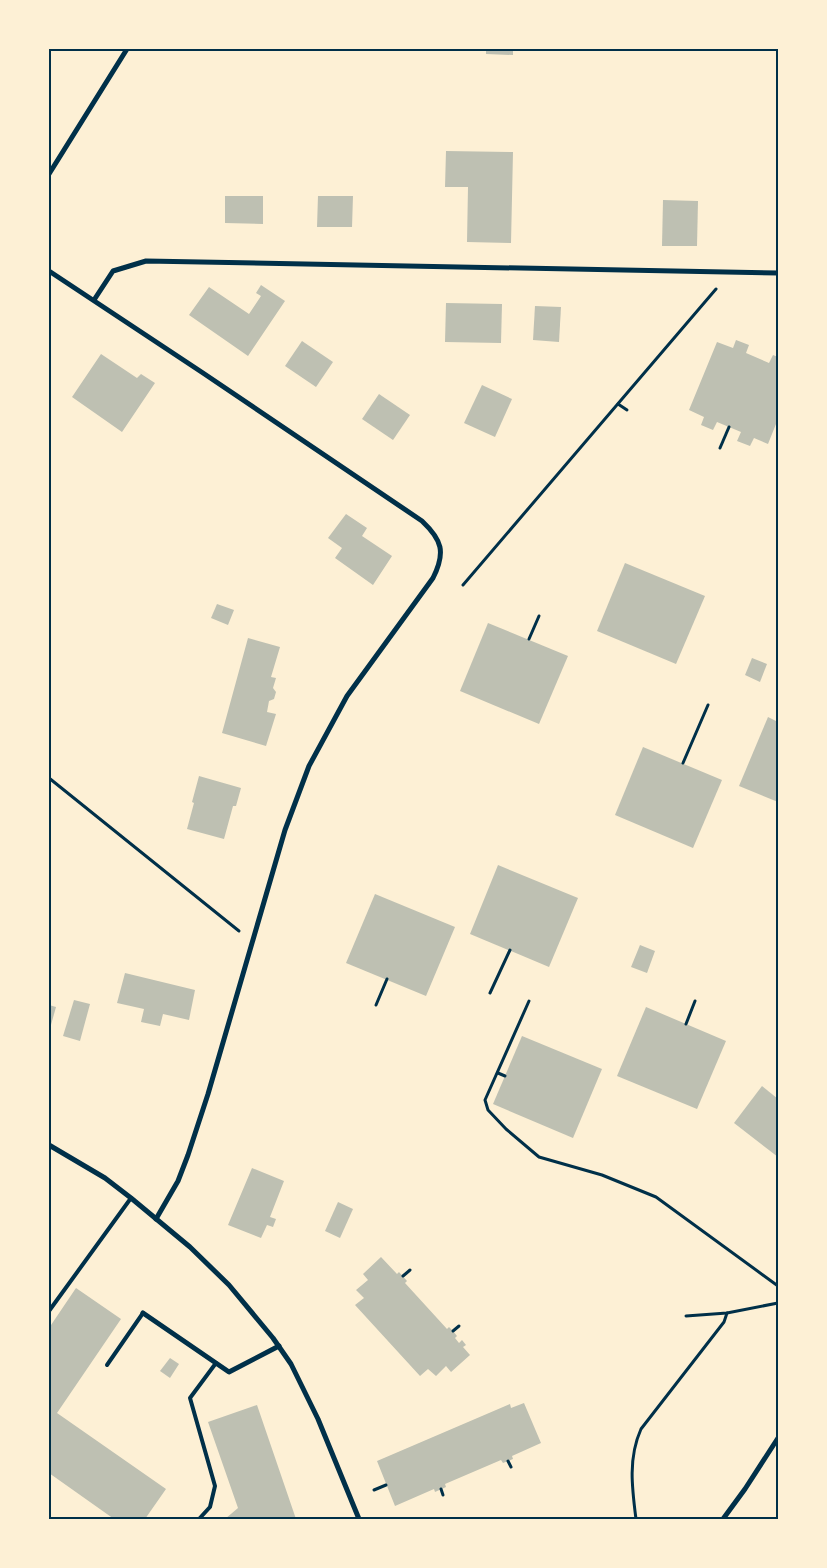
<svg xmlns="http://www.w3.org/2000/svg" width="827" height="1568" font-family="'DejaVu Sans',sans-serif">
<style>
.building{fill:#bec0b2}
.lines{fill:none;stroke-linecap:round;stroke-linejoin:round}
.path{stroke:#003049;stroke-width:3}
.service{stroke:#003049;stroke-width:4}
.minor{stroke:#003049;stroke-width:5}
.neatline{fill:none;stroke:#003049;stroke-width:2}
</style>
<rect width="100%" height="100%" fill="#fdf0d5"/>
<g class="building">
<path d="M486 49H513V55L486 54Z"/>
<path d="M446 151 513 152 511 243 467 242 468 187H445Z"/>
<path d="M225 196H263V224L225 223Z"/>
<path d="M318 196H353L352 227H317Z"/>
<path d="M663 200 698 201 697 246H662Z"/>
<path d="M261 285 285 301 248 356 189 315 209 287 249 314 261 296 256 293Z"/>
<path d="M446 303 502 304 501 343 445 342Z"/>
<path d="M535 306 561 307 559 342 533 340Z"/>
<path d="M736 340 749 345 746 353 769 363 773 355 778 357V419L768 444 754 438 750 446 737 441 741 432 717 422 713 430 701 425 704 417 689 410 717 342 733 348Z"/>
<path d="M302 341 333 362 316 387 285 366Z"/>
<path d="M101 354 137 378 141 374 155 383 122 432 72 397Z"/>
<path d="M482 385 512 399 495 437 464 423Z"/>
<path d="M379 394 410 415 393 440 362 419Z"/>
<path d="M346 514 367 528 362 536 392 556 373 585 335 558 342 548 328 538Z"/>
<path d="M625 563 705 596 676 664 597 631Z"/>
<path d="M217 604 234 610 228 625 211 618Z"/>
<path d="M488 623 568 656 539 724 460 691Z"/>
<path d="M248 638 280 647 271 677 276 678 273 688 276 692 274 699 269 701 267 712 276 714 266 746 222 733Z"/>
<path d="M752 658 767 664 760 682 745 675Z"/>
<path d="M768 717 778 722V802L739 786Z"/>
<path d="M643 747 722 780 693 848 615 815Z"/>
<path d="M199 776 241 788 236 806H233L224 839 187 829 194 803 192 802Z"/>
<path d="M498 865 578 898 549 967 470 934Z"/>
<path d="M375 894 455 927 426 996 346 963Z"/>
<path d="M640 945 655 951 647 973 631 967Z"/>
<path d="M125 973 195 990 189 1020 163 1014 160 1026 141 1022 144 1009 117 1003Z"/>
<path d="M74 1000 90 1004 80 1041 63 1036Z"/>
<path d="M49 1005 56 1007 49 1032Z"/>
<path d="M646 1007 726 1041 697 1109 617 1076Z"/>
<path d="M522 1036 602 1069 573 1138 493 1104Z"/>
<path d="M762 1086 778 1099V1157L734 1123Z"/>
<path d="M252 1168 284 1181 270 1217 276 1219 273 1227 267 1225 261 1238 228 1225Z"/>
<path d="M338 1202 353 1209 340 1238 325 1231Z"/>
<path d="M381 1257 397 1274 399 1272 407 1281 405 1283 447 1329 449 1327 453 1331 457 1336 455 1338 459 1343 462 1340 466 1345 463 1347 470 1355 451 1372 446 1366 436 1376 428 1369 420 1376 355 1305 364 1298 356 1290 368 1280 363 1274Z"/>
<path d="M76 1288 121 1319 57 1413 166 1489 145 1519H114L49 1473V1328Z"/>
<path d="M170 1358 179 1364 170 1378 160 1371Z"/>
<path d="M524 1403 541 1443 512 1456 513 1459 503 1463 501 1460 445 1484 446 1487 435 1492 434 1489 395 1506 377 1461 510 1404 511 1408Z"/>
<path d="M257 1405 296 1519H225L238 1508 208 1422Z"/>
</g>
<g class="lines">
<g class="path">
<path d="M618 404 627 410"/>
<path d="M720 448 729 427"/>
<path d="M463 585 716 289"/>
<path d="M529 639 539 616"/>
<path d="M683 763 708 705"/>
<path d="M49 778 239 931"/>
<path d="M490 993 510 950"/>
<path d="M529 1001 485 1100 488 1110 506 1129 539 1157 602 1175 656 1197 778 1286"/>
<path d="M376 1005 387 979"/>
<path d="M686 1024 695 1001"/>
<path d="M498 1073 505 1076"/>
<path d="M403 1276 410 1270"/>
<path d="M686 1316 727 1313 778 1303"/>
<path d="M453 1331 459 1326"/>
<path d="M508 1461 511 1467"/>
<path d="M441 1489 443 1495"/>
<path d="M374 1490 386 1485"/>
<path d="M636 1519C632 1488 628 1458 641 1429L724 1322 727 1313"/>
</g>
<g class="service">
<path d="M49 1311 131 1198"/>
<path d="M107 1365 143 1313"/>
<path d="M199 1519 210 1507 215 1486 190 1398 216 1363"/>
</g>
<g class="minor">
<path d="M49 174 127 49"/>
<path d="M49 271 203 373 422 521C442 540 446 552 433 578L347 696 309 766 285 830 208 1094 188 1155 178 1181 156 1219"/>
<path d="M94 300 113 271 146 261 778 273"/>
<path d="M49 1145 105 1178 131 1198 190 1247 229 1285 273 1338 291 1364 318 1419 359 1519"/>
<path d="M143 1313 229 1372 279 1346"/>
<path d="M723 1519 745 1489 778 1438"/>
</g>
</g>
<rect width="827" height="1568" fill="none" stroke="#fdf0d5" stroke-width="100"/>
<rect x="50" y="50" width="727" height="1468" class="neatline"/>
</svg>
